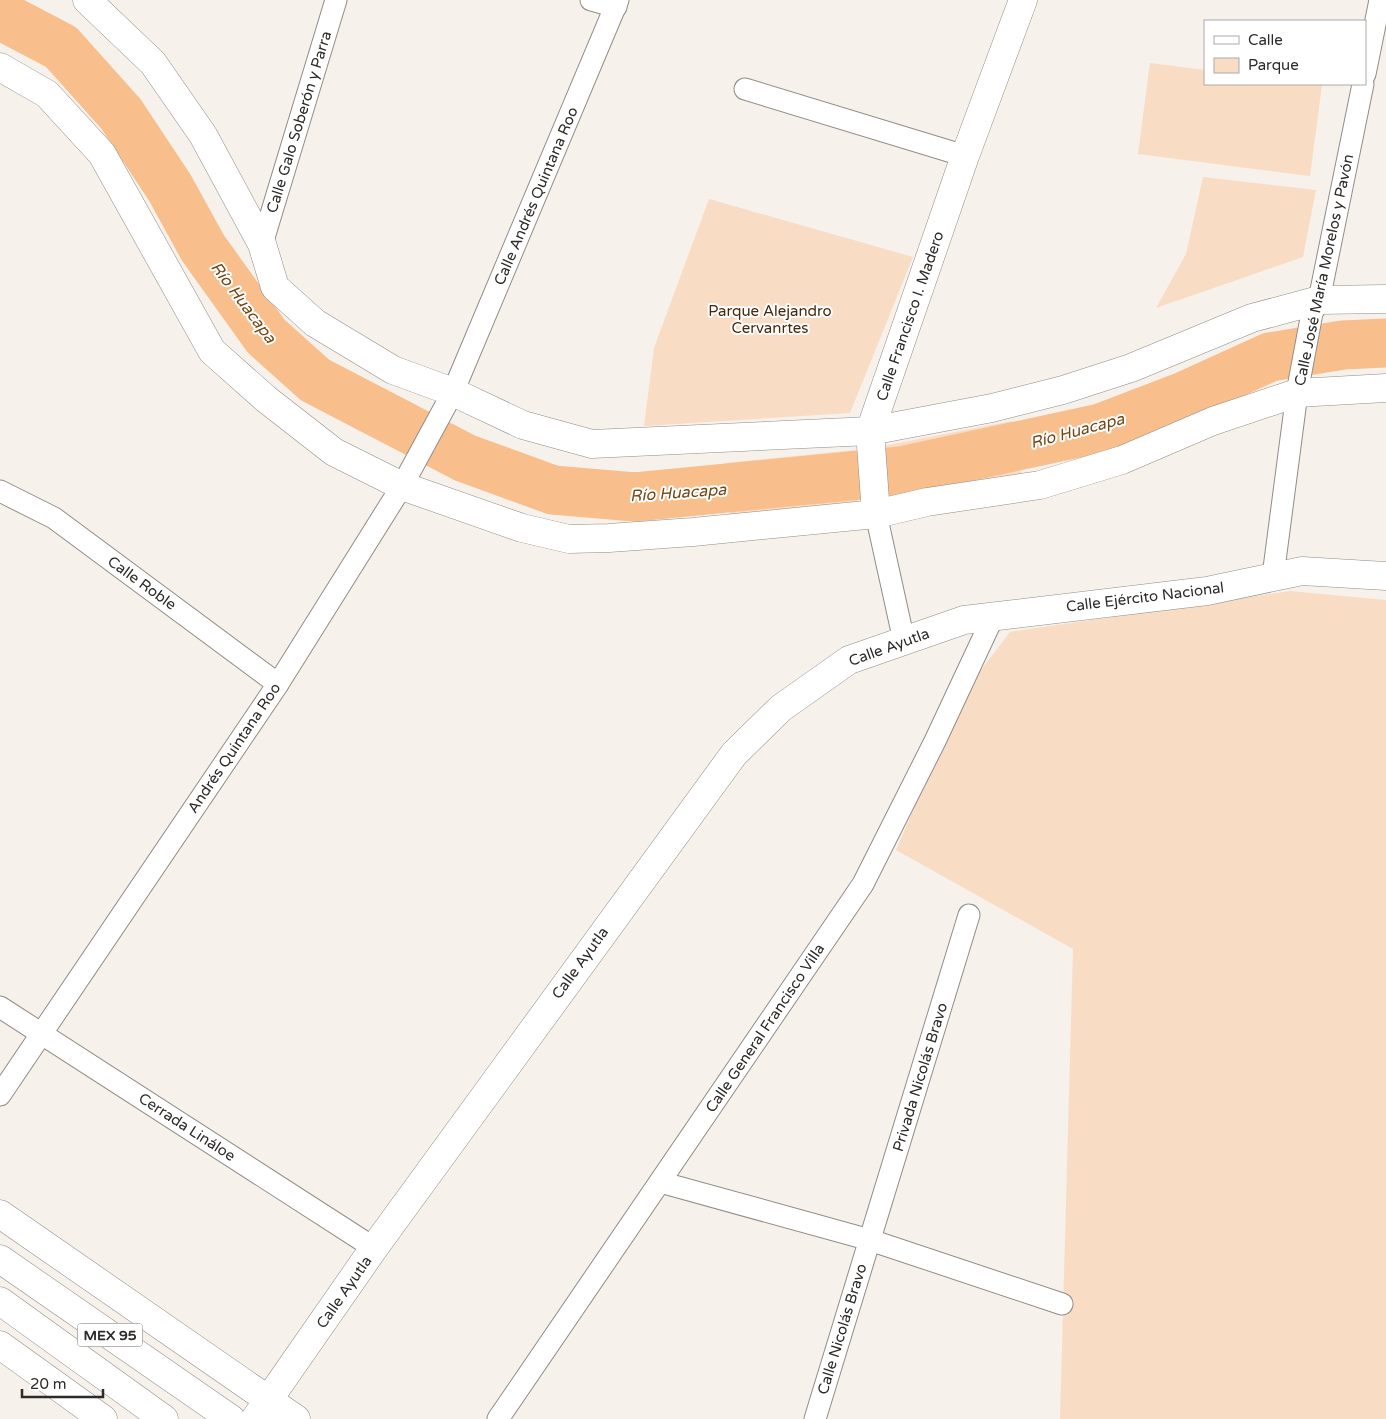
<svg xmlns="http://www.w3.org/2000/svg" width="1386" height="1419" font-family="'Varela Round',sans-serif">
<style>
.green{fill:#f8dcc3}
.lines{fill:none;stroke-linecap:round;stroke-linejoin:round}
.river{stroke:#f8be8b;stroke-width:49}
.street-casing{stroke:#928c88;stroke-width:23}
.secondary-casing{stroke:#928c88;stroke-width:29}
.highway-casing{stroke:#928c88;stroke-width:29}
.street{stroke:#fff;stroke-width:21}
.secondary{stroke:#fff;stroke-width:28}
.highway{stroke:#fff;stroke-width:28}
.labels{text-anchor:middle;stroke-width:4;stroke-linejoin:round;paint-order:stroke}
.shield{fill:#fff;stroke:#6c6b69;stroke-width:1}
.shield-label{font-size:14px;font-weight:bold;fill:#2d2b29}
.street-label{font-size:15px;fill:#2d2b29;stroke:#fff}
.park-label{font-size:15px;fill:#45290c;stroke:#fff}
.water-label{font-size:16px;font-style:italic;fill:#744614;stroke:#fff}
</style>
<rect width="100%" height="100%" fill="#f7f1eb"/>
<g class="green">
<path d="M1150 63 1205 70V84L1322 85 1310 176 1138 154Z"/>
<path d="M1203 177 1316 190 1303 257 1156 308 1186 254Z"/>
<path d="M709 199 913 257 850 413 644 426 654 348Z"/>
<path d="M1012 421 1022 475 891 501 883 446Z"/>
<path d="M855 450 858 502 729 516 725 463Z"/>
<path d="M1290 591 1386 600V1419H1060L1073 949 896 850 964 692 1010 632Z"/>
</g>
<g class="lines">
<path class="river" d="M0 15 61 47 121 114 170 188 203 248 266 336 315 380 465 458 553 490 635 497 901 471 1101 428 1182 397 1270 357 1343 345 1386 343"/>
<defs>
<g id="street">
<path d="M591 0 616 7"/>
<path d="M1365 74 1380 0"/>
<path d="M745 89 965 156"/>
<path d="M262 244 336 0"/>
<path d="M0 491 54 518 278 684"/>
<path d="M876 514 904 641"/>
<path d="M1273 576 1297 393 1312 313 1319 300 1363 84"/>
<path d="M0 1007 374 1248"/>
<path d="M0 1095 278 684 402 486 453 392 618 0"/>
<path d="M660 1182 870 1240 1062 1304"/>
<path d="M498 1419 863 884 935 741 994 615"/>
<path d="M815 1419 969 915"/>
</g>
<g id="secondary">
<path d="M87 0 153 63 203 135 262 244 275 287 315 323 393 370 453 392 523 425 592 444 870 431 992 408 1063 390 1131 368 1252 318 1319 300 1386 299"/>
<path d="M0 67 47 94 102 154 212 351 266 399 334 452 402 486 522 528 569 539 609 538 693 532 876 514 927 502 1040 485 1122 460 1213 421 1297 393 1386 388"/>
<path d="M876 514 870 431 965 156 1023 0"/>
<path d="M0 1214 296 1419"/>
<path d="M0 1345 103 1419"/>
<path d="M255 1419 374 1248 734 754 781 708 849 660 964 620 1207 591 1302 571 1386 576"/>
</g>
<g id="highway">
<path d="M0 1259 231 1419"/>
<path d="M0 1301 164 1419"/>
</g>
</defs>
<use href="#street" class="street-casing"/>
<use href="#secondary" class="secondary-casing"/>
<use href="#highway" class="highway-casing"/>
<use href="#street" class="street"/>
<use href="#secondary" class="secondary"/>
<use href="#highway" class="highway"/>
</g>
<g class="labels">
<rect class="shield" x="77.5" y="1323.5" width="65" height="23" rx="4"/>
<g class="shield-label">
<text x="110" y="1340">MEX 95</text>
</g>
<g class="street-label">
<text transform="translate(299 122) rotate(-73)" y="5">Calle Galo Soberón y Parra</text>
<text transform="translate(536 196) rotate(-67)" y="5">Calle Andrés Quintana Roo</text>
<text transform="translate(1324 270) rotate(-78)" y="5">Calle José María Morelos y Pavón</text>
<text transform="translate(910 316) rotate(-71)" y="5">Calle Francisco I. Madero</text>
<text transform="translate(142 583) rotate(36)" y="5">Calle Roble</text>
<text transform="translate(1145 597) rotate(-7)" y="5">Calle Ejército Nacional</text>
<text transform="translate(889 647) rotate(-20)" y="5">Calle Ayutla</text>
<text transform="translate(234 748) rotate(-56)" y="5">Andrés Quintana Roo</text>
<text transform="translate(580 963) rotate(-54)" y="5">Calle Ayutla</text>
<text transform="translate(765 1028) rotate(-56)" y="5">Calle General Francisco Villa</text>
<text transform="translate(920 1077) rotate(-73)" y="5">Privada Nicolás Bravo</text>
<text transform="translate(187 1127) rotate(33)" y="5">Cerrada Lináloe</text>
<text transform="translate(344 1292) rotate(-55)" y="5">Calle Ayutla</text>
<text transform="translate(842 1329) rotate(-73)" y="5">Calle Nicolás Bravo</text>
</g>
<g class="park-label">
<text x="770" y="316">Parque Alejandro<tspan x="770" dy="17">Cervanrtes</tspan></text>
</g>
<g class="water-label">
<text transform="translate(244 302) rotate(53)" y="6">Río Huacapa</text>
<text transform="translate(1077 430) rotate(-15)" y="6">Río Huacapa</text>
<text transform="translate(678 492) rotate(-4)" y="6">Río Huacapa</text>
</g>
</g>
<rect x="1204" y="20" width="162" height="65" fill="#ffffff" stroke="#abaaa9"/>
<rect x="1214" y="36" width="25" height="8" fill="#ffffff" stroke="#abaaa9"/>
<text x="1248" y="45" font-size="15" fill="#2d2b29">Calle</text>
<rect x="1214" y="58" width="25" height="15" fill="#f8dcc3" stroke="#abaaa9"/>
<text x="1248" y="70" font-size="15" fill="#2d2b29">Parque</text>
<path d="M22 1389v8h81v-8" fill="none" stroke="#2d2b29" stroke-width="2.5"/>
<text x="30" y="1389" font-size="15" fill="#2d2b29" stroke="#ffffff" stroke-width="4" paint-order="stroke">20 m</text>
</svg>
